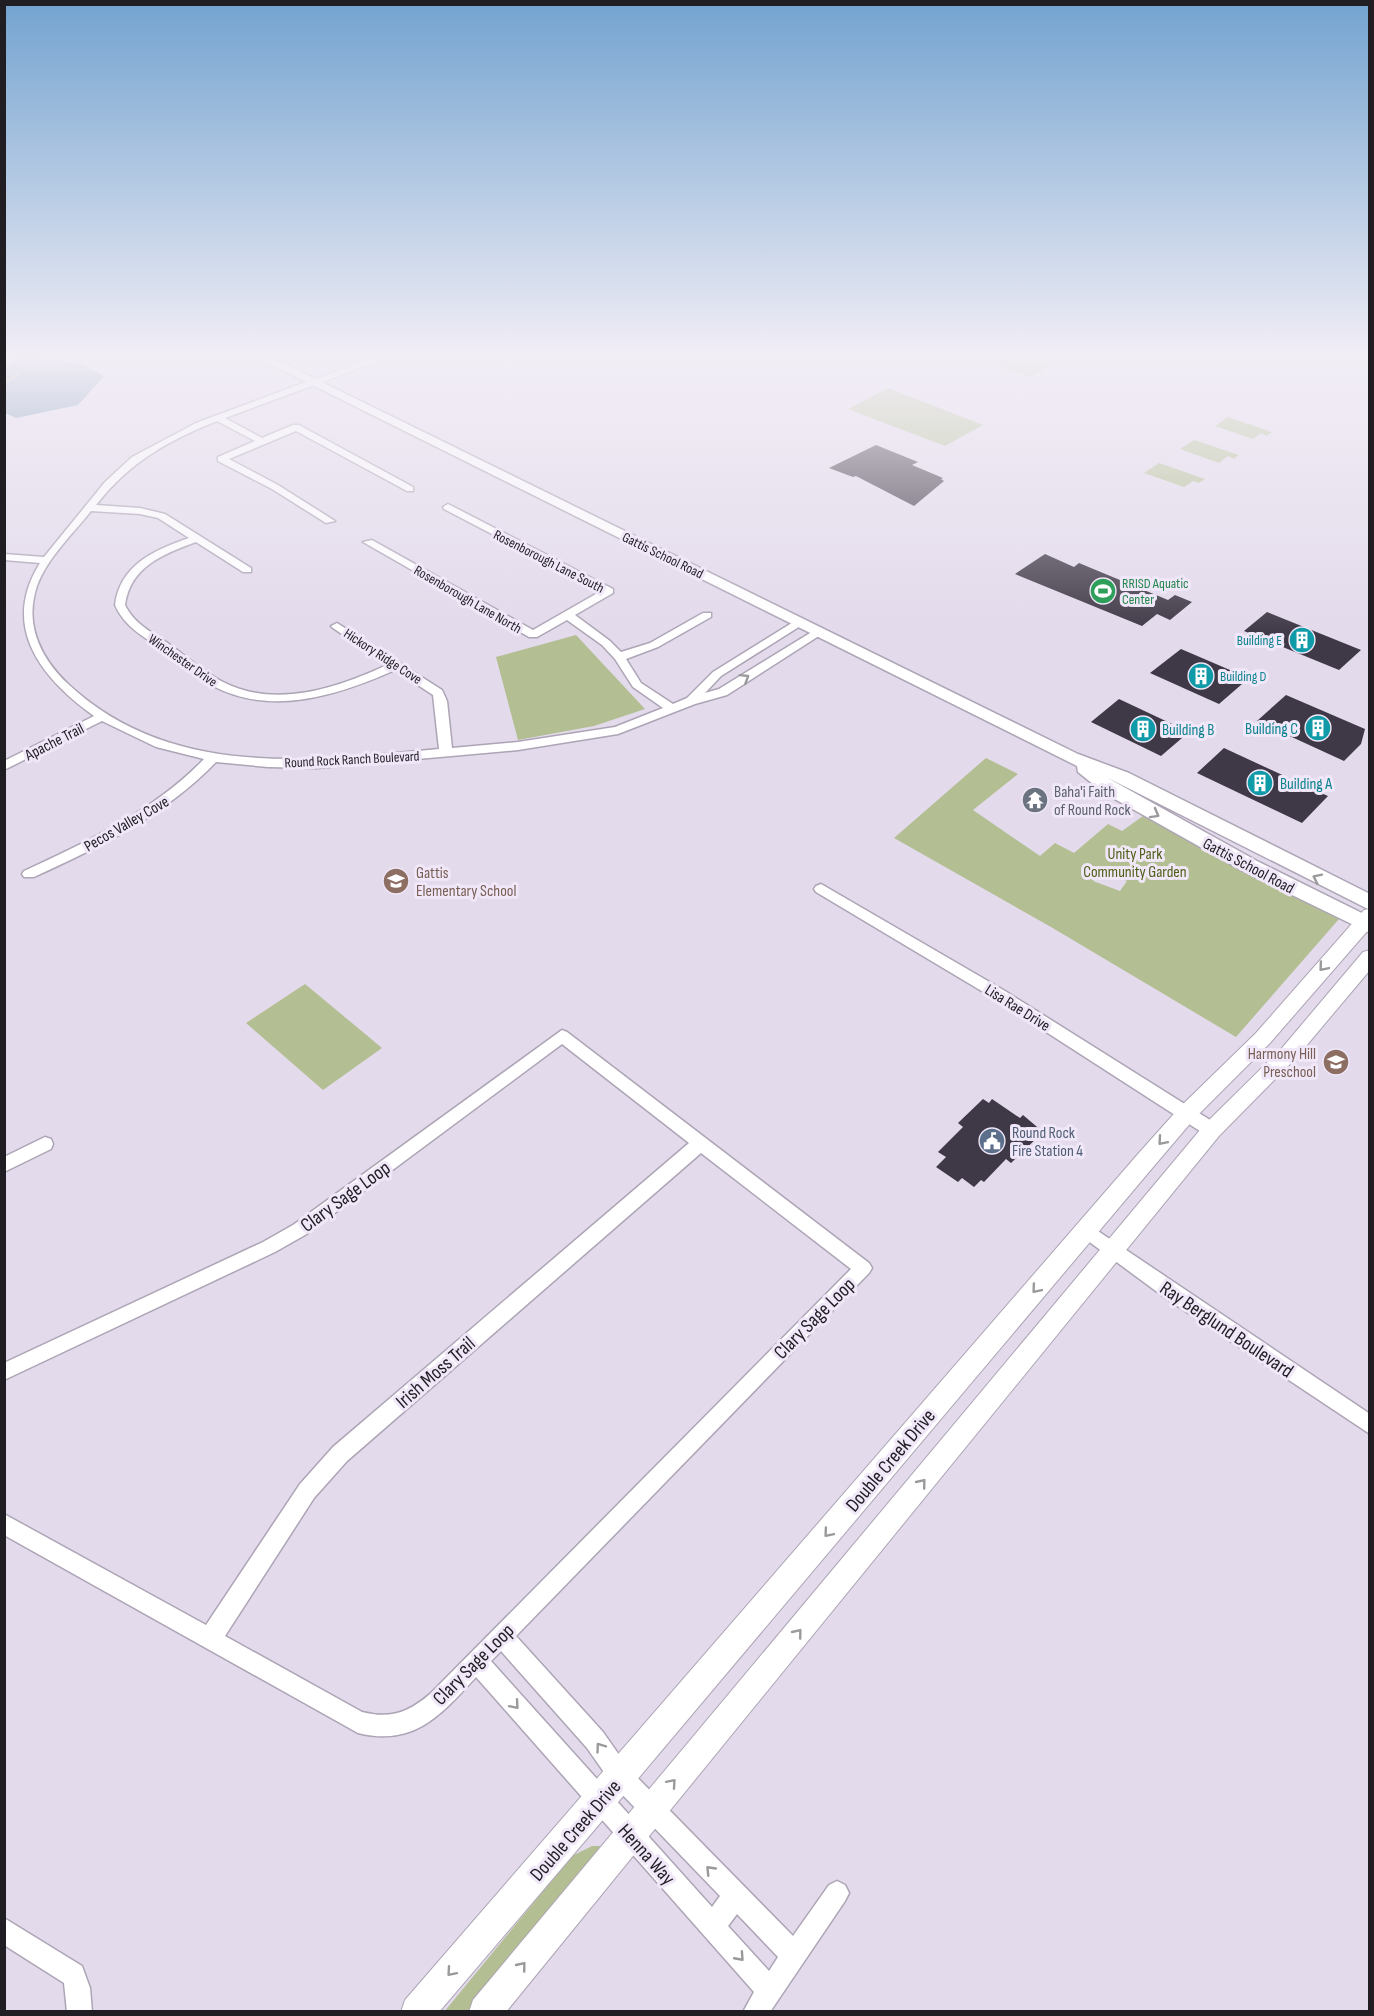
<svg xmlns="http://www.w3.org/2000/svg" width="1374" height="2016" font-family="'Sofia Sans Condensed',sans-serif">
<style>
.green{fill:#b3bf92;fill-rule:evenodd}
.water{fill:#658aac}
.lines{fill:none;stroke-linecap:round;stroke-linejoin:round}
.river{fill:#658aac;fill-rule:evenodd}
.building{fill:#3f3846}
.minor-casing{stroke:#ada4b5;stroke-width:3}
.tertiary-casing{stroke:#ada4b5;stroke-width:2}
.secondary-casing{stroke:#ada4b5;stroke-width:3}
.minor{fill:#fff;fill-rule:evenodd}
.tertiary{fill:#fff;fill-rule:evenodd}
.secondary{fill:#fff;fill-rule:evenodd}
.oneway{stroke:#9b999c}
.labels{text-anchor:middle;stroke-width:6;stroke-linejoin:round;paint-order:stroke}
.far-street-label{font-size:14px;fill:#201d23;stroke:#f0e7f8}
.far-leisure-label{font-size:14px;fill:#27864d;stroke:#f0e7f8;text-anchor:start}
.far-culture-label{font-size:14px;fill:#0d838f;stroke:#f0e7f8;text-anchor:end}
.culture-label{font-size:16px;fill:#0d838f;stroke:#f0e7f8;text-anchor:start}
.street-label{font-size:16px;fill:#201d23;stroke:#f0e7f8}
.worship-label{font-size:16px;fill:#5b616d;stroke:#f0e7f8;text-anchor:start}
.park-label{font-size:16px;fill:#4f5e15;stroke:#f0e7f8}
.education-label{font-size:16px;fill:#785e54;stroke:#f0e7f8;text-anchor:start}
.service-label{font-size:16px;fill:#4e5e75;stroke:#f0e7f8;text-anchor:start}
.near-street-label{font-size:20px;fill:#201d23;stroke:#f0e7f8}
</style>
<rect width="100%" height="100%" fill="#e3daeb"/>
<g class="green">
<path d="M29 353H74L62 356 28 357 18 375 5 384V373Z"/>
<path d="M961 353H1068L1072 354 1030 377Z"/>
<path d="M888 388 983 425 945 446 848 409Z"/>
<path d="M1228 417 1272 432 1267 436 1261 433 1253 439 1215 426Z"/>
<path d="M1194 440 1239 455 1234 459 1228 456 1219 463 1180 449Z"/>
<path d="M1159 463 1205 479 1199 483 1193 481 1184 487 1144 473Z"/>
<path d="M576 635 645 709 594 726 518 740 496 657Z"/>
<path d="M986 758 1018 774 973 810 1040 856 1055 843 1074 853 1108 824 1122 831 1143 816 1339 919 1236 1037 1051 927 894 838ZM1104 869 1127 881 1120 891 1093 881Z"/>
<path d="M305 984 382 1048 323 1090 246 1023Z"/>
<path d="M592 1846H603L471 2011 444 2012 572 1856Z"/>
</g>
<path class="water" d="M28 357 82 364 104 376 78 405 16 418 5 413V384L18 375Z"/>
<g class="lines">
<path class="river" d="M46 353 9 379 4 380V368L23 354Z"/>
</g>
<g class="building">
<path d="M876 445 918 462 912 465 943 478 941 479 944 481 914 506 856 476 853 477 829 468Z"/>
<path d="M1045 554 1074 567 1079 563 1168 600 1175 595 1192 602 1170 620 1157 614 1142 626 1015 574Z"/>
<path d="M1267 612 1361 650 1339 670 1244 631Z"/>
<path d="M1181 649 1230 670 1249 678 1219 704 1150 673Z"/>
<path d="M1286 695 1365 729 1361 744 1344 761 1257 721Z"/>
<path d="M1119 699 1153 715 1189 732 1161 756 1091 722Z"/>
<path d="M1224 748 1321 793 1328 796 1302 823 1197 773Z"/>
<path d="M983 1099 989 1103 992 1099 1020 1118 1023 1115 1043 1132 1011 1163 1006 1159 984 1182 981 1180 974 1187 962 1178 958 1182 936 1167 946 1157 938 1152 963 1127 958 1123Z"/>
</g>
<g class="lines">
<defs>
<g id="minor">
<path d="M314 379 317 380V384L225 418 262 438 293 425H299L413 487V491H407L296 431 229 459 278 485 335 521 326 523 272 489 218 461V457L255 441 217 421C167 441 130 462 96 505L140 508 165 514 251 568V572H243L196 542C163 554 130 567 125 605 135 626 156 634 173 647 189 659 205 673 223 682 276 709 337 688 387 665L333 628 331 626 337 623 442 690 447 701 452 748 518 742 615 727 663 708 633 687 615 659 602 645 567 620 537 637H529L363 542 372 540 533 630 601 591 444 509 443 507 448 504 613 589V593L575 615 610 641 621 652 650 643 703 613H711V617L658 647 626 659 641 683 673 704 687 698 713 672 795 621 799 620 805 623 721 676 705 693 719 689 815 630 819 629 825 632 727 695 695 704 618 734 518 750 317 768 268 767 216 762C165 815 100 847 34 877H24L22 874 24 871C89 841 154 811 204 759L156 747 102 721 4 770V761L94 716C41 678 0 627 40 563L4 560V554L44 557 105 482 132 457 196 423ZM91 511 140 514 158 518 189 538C154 550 120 565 115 605 125 628 145 637 164 651 180 663 195 677 213 686 272 717 339 695 395 670L433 695 439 749C310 761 170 780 67 683 42 659 26 628 35 593 42 563 72 535 91 511Z"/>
<path d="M821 884 1005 991 1218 1125 1220 1130 1218 1135 1212 1137 1206 1135 995 999 816 892 814 889 816 886Z"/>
<path d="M562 1030 567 1032 869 1263 872 1268 869 1273 516 1636 603 1732 629 1769 793 1936 829 1885 837 1881 845 1885 849 1893 845 1901 770 2012H743L754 1992 476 1677C441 1715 414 1747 358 1733L4 1535V1514L206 1625 300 1484 333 1447 689 1143 562 1044 305 1235 275 1252 4 1380V1363L263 1242 293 1225ZM701 1153 851 1269 430 1694C408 1713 390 1719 362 1712L225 1636 314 1498 347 1461ZM501 1651 587 1748 613 1785 720 1896 712 1907 491 1661ZM737 1914 778 1957 769 1971 728 1926Z"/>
<path d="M45 1137 51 1139 53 1144 51 1149 4 1172V1157Z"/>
<path d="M1086 1223 1370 1414V1434L1164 1297 1080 1235 1077 1230 1080 1225Z"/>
<path d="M4 1918 82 1966 90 1988 92 2012H67L64 1983 4 1945Z"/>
</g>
<g id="tertiary">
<path d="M383 353H398L318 384 308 382Z"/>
<path d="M1370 909V928L1270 1043 1194 1119 1154 1166 631 1787 439 2012H401L405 2000 1138 1154 1180 1107 1256 1033 1364 910Z"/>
<path d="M1370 950V970L1296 1058 1219 1136 506 2012H469L473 2000 1205 1124 1282 1048 1363 952Z"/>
</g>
<path id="secondary" d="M248 353H263L1078 754 1129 773 1370 894V910L1106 777 1257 861 1370 917V933L1243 871 1104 793 1078 772 1077 766Z"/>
</defs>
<use href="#minor" class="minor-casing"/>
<use href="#tertiary" class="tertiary-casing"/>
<use href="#secondary" class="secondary-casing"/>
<use href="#minor" class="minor"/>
<use href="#tertiary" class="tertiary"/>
<use href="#secondary" class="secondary"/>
</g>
<defs><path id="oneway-chevron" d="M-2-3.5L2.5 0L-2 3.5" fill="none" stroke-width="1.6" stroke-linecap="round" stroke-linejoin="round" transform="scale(1.5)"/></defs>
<g class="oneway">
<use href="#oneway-chevron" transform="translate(745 678) rotate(-32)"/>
<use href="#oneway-chevron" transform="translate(1155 814) rotate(29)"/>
<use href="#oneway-chevron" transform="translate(1317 878) rotate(-154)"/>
<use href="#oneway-chevron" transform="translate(1323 967) rotate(130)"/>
<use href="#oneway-chevron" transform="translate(1162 1141) rotate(131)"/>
<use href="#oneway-chevron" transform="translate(1036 1289) rotate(130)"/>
<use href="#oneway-chevron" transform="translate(922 1483) rotate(-51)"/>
<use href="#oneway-chevron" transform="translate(828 1533) rotate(130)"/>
<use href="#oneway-chevron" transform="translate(798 1633) rotate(-51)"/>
<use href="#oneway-chevron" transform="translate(515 1705) rotate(49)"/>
<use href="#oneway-chevron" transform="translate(600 1747) rotate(-126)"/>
<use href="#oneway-chevron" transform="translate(672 1783) rotate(-49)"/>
<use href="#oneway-chevron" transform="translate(710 1870) rotate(-134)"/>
<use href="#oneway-chevron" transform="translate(740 1957) rotate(48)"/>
<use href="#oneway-chevron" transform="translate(522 1966) rotate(-51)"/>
<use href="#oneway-chevron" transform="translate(451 1972) rotate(131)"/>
</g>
<linearGradient id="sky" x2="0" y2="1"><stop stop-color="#73a3d0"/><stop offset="0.56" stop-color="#f2eef6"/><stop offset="1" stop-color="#f2eef6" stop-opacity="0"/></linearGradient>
<rect width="1374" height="635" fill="url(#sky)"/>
<defs>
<symbol id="stadium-disc" viewBox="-11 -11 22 22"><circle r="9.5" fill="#2e9e5b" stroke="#f0e7f8"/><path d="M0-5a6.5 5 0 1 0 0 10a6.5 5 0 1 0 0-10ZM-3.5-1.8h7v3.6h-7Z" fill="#fff"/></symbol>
<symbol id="building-disc" viewBox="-11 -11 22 22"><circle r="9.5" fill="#0f9aa8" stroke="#f0e7f8"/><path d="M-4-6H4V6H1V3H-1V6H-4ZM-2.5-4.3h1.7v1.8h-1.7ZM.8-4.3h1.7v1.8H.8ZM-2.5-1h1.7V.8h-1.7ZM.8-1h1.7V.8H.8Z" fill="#fff"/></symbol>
<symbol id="temple-disc" viewBox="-11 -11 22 22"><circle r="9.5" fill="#6b7280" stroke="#f0e7f8"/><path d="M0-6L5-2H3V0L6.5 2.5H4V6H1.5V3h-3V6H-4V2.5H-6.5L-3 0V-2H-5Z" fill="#fff"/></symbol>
<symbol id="school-disc" viewBox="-11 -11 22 22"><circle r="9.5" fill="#8d6e63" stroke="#f0e7f8"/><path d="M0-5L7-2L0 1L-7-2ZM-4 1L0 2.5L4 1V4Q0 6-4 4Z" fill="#fff"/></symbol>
<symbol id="civic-disc" viewBox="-11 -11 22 22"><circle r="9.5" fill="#5c6f8a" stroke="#f0e7f8"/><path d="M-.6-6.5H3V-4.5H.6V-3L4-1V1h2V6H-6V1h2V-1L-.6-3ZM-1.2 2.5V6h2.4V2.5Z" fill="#fff"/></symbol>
</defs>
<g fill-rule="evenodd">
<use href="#stadium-disc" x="1088" y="576" width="30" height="30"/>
<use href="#building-disc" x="1287" y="625" width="30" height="30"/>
<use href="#building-disc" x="1186" y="661" width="30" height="30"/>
<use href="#building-disc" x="1303" y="713" width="30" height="30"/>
<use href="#building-disc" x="1128" y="714" width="30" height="30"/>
<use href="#building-disc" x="1245" y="768" width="30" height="30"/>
<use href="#temple-disc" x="1020" y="785" width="30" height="30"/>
<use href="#school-disc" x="381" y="866" width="30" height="30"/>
<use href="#school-disc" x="1321" y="1047" width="30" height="30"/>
<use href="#civic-disc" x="977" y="1126" width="30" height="30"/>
</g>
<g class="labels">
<g class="far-street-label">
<text transform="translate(663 555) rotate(26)" y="5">Gattis School Road</text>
<text transform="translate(549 561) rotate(27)" y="5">Rosenborough Lane South</text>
<text transform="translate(468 599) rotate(30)" y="5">Rosenborough Lane North</text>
<text transform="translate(383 656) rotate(33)" y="5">Hickory Ridge Cove</text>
<text transform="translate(183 660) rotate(35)" y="5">Winchester Drive</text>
<text transform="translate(352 759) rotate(-3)" y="5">Round Rock Ranch Boulevard</text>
</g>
<g class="far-leisure-label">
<text x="1122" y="588">RRISD Aquatic<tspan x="1122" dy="16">Center</tspan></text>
</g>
<g class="far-culture-label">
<text x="1282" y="645">Building E</text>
<text x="1220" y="681" text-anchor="start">Building D</text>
</g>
<g class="culture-label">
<text x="1298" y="734" text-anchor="end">Building C</text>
<text x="1162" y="735">Building B</text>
<text x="1280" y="789">Building A</text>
</g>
<g class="street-label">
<text transform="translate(54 741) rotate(-27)" y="6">Apache Trail</text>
<text transform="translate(126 823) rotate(-30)" y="6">Pecos Valley Cove</text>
<text transform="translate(1249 865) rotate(28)" y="6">Gattis School Road</text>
<text transform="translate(1018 1007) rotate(32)" y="6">Lisa Rae Drive</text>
</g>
<g class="worship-label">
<text x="1054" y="797">Baha'i Faith<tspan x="1054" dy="18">of Round Rock</tspan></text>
</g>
<g class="park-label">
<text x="1135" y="859">Unity Park<tspan x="1135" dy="18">Community Garden</tspan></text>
</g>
<g class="education-label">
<text x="416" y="878">Gattis<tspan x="416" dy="18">Elementary School</tspan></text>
<text x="1316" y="1059" text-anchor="end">Harmony Hill<tspan x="1316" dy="18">Preschool</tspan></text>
</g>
<g class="service-label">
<text x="1012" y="1138">Round Rock<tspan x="1012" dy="18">Fire Station 4</tspan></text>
</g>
<g class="near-street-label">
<text transform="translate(345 1196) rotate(-36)" y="7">Clary Sage Loop</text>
<text transform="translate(814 1318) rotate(-45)" y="7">Clary Sage Loop</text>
<text transform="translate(1227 1329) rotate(34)" y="7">Ray Berglund Boulevard</text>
<text transform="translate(435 1372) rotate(-41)" y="7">Irish Moss Trail</text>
<text transform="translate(890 1460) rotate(-50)" y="7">Double Creek Drive</text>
<text transform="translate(473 1664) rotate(-45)" y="7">Clary Sage Loop</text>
<text transform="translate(575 1830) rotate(-49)" y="7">Double Creek Drive</text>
<text transform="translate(647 1854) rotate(48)" y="7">Henna Way</text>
</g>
</g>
<rect width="1374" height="2016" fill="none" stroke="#201d23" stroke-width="12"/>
</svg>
